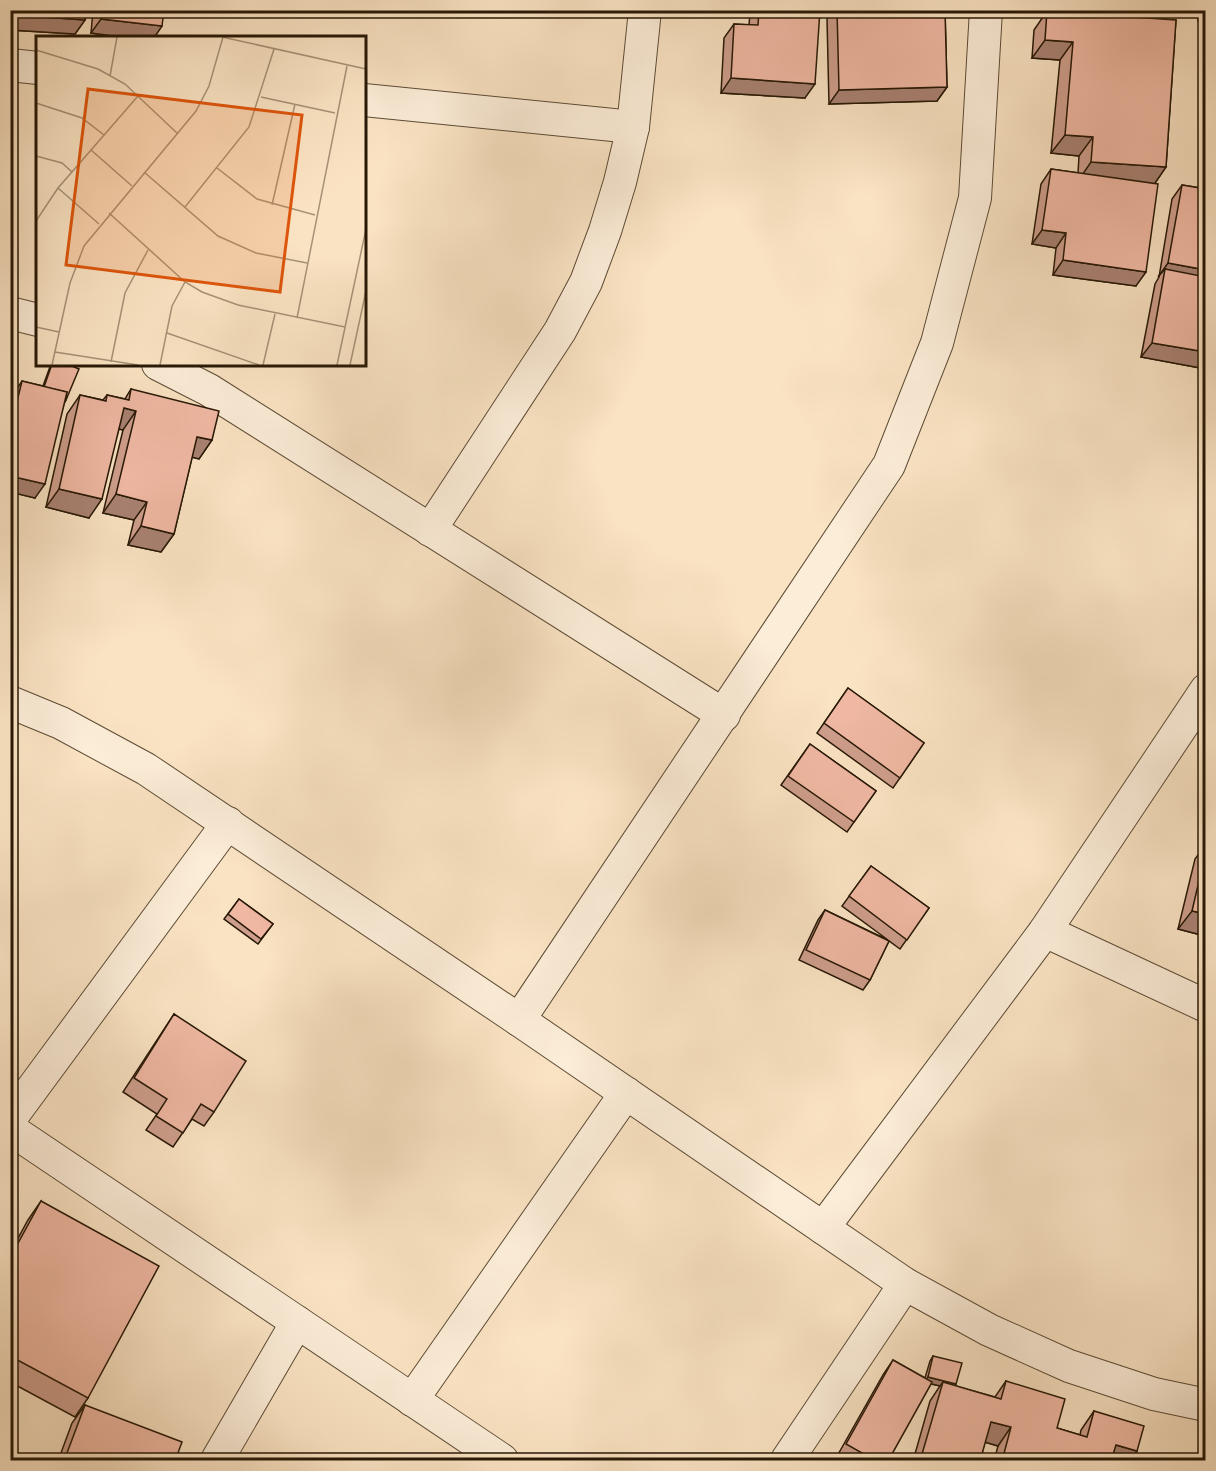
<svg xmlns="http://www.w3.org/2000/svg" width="1216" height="1471" font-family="Cardo,serif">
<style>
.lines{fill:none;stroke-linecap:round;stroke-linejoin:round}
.street-casing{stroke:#5c4b35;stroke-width:34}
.street{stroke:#fcedd8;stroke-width:32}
.wall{fill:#ce9e8c;stroke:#271806;stroke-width:1.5}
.shaded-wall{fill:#a88172;stroke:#271806;stroke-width:1.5}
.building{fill:#f0b8a3;stroke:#271806;stroke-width:1.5}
.inset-road{fill:none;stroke:#a69277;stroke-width:1.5}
.view{fill:#de560c;fill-opacity:0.15;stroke:#de560c;stroke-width:3}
.inset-edge{fill:none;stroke:#271806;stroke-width:3}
</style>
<rect width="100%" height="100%" fill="#fae3c3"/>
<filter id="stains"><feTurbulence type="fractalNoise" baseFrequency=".00333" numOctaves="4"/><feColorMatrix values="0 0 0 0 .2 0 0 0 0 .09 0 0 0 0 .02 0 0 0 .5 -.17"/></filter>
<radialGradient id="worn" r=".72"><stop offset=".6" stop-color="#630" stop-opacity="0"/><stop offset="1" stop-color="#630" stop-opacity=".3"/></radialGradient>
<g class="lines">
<defs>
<g id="street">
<path d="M10 65 38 68"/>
<path d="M364 100 633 127"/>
<path d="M10 313 38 320"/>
<path d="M158 364 209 390 724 715"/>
<path d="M430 530 560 331 586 282 605 231 620 182 633 127 645 10"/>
<path d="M10 702 61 723 146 769 519 1020 905 1284 989 1330 1069 1366 1154 1394 1206 1405"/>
<path d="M1045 931 1206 1006"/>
<path d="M519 1020 889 465 937 343 975 198 986 10"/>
<path d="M10 1119 228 823"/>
<path d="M10 1129 502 1460"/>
<path d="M823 1228 1045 931 1206 690"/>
<path d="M412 1400 626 1093"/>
<path d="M217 1460 297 1322"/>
<path d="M787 1460 905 1284"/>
</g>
</defs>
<use href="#street" class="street-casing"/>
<use href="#street" class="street"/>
</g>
<g class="wall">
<path d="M10 10H85V20L75 34 10 30Z"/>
<path d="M93 10H164L154 38H128L91 33Z"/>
<path d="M752 10H820L805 98 721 93 724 38 734 24 749 25 750 13Z"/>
<path d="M833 10H945L947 87 937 101 829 104 827 19Z"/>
<path d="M1198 10H1206L1198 20Z"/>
<path d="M1047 11 1176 20 1166 167 1155 183 1136 286 1053 275 1056 248 1032 244 1041 184 1051 169 1078 173 1079 156 1051 153 1060 60 1032 58 1034 30Z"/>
<path d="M1182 185 1206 189V369L1141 357 1155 284 1159 277 1172 199Z"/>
<path d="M51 364H67L66 400 64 404 35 498 10 492V401L12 396 22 381 43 386Z"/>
<path d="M131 389 212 440 199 459 192 457 174 534 161 552 128 545 134 520 103 513 123 430 119 429 89 518 46 507 67 414 80 395 103 400 107 395 125 399Z"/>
<path d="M848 688 924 743 893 788 817 733Z"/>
<path d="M810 744 876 791 847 832 781 785Z"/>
<path d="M1206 844V965L1199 964 1205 936 1178 929 1195 859Z"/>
<path d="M871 866 929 908 900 949 889 941 870 980 863 990 799 960 818 920 825 910 888 940 842 906Z"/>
<path d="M239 899 273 924 258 944 224 919Z"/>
<path d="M174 1014 214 1112 204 1126 192 1119 173 1147 146 1130 157 1114 123 1092Z"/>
<path d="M41 1201 88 1398 75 1417 10 1382V1253L28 1220Z"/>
<path d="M933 1356 955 1386 995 1397 1006 1381 1057 1428 1080 1435 1081 1430 1094 1411 1137 1451 1131 1461H994L998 1446 985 1442 980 1461H913L930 1401 940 1386 931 1384 888 1461H840L836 1458 883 1375 893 1360 925 1378 930 1361Z"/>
<path d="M85 1405 175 1461H58L72 1423Z"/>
</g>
<g class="shaded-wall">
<path d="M1204 10H1206V21L1198 20Z"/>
<path d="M15 15 85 20 75 34 10 30V22Z"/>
<path d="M101 19 162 26 154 38H128L91 33Z"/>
<path d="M1045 40 1073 42 1060 60 1032 58Z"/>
<path d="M731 78 815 84 805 98 721 93Z"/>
<path d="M947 87 937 101 829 104 839 90Z"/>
<path d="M1065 135 1093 137 1079 156 1051 153Z"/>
<path d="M1091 162 1166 167 1153 186 1078 181Z"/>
<path d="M1042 230 1066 233 1056 248 1032 244Z"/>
<path d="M1063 260 1146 272 1136 286 1053 275Z"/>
<path d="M1168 263 1206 270V286L1165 269 1158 277Z"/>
<path d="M1152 343 1206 352V369L1141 357Z"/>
<path d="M124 408 136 411 123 430 111 427Z"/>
<path d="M197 437 212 440 199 459 184 455Z"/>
<path d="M10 476 45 484 35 498 10 492Z"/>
<path d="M59 489 102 499 89 518 46 507Z"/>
<path d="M116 494 147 502 134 520 103 513Z"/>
<path d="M141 526 174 534 161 552 128 545Z"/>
<path d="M1192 911 1206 914 1205 936 1178 929Z"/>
<path d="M1206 954V965L1199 964Z"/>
<path d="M928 1377 956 1384 953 1389 943 1382 940 1386 924 1382Z"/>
<path d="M991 1422 1011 1427 998 1446 978 1440Z"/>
<path d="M1116 1445 1137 1451 1131 1461H1105Z"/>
</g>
<g class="building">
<path d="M16 10H85V20L15 15Z"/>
<path d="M102 10H164L162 26 101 19Z"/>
<path d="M759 10H820L815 84 731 78 734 24 758 25Z"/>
<path d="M837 10H945L947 87 839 90Z"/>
<path d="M1047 11 1176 20 1166 167 1091 162 1093 137 1065 135 1073 42 1045 40Z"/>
<path d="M1051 169 1158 184 1146 272 1063 260 1066 233 1042 230Z"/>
<path d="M1182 185 1206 189V270L1168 263Z"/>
<path d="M1165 269 1206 277V352L1152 343Z"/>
<path d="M52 364H67L79 369 66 400H65L67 392 44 387Z"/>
<path d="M22 381 67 392 45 484 10 476V430Z"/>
<path d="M131 389 219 411 212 440 197 437 174 534 141 526 147 502 116 494 136 411 124 408 102 499 59 489 80 395 106 401 107 395 129 400Z"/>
<path d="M848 688 924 743 900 778 824 723Z"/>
<path d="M810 744 876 791 854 822 788 776Z"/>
<path d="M1206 851V914L1192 911Z"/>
<path d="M871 866 929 908 907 940 849 896Z"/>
<path d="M239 899 273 924 261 939 228 914Z"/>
<path d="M825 910 889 941 870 980 806 950Z"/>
<path d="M174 1014 246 1061 214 1112 201 1104 183 1133 156 1116 167 1099 134 1078Z"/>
<path d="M41 1201 159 1266 88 1398 10 1356V1258Z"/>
<path d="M933 1356 962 1363 956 1384 928 1377Z"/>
<path d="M893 1360 932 1382 888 1461H876L846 1444Z"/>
<path d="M1006 1381 1065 1399 1057 1428 1087 1437 1094 1411 1144 1426 1137 1451 1116 1445 1111 1461H1002L1011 1427 991 1422 980 1461H920L943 1382 1001 1399Z"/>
<path d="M85 1405 182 1442 175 1461H64Z"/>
<rect x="10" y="1447" width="5" height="14"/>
</g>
<g transform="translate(36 36)">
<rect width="330" height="330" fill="#fae3c3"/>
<path class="inset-road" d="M186 1 330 33M0 14 62 33 89 48 142 98M74 40 81 1M225 61 299 77M0 67 46 82 68 99M55 114 96 150M0 120 26 127 36 136M181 132 221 163 279 179M108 136 182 200 220 217 271 227M22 152 63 188M236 169 259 68M149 171 213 91 238 13M73 177 149 246 166 256 202 269 309 291M0 185 22 152 102 60M261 282 311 30M0 291 23 296M131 297 223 329M19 316 102 329M75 326 89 257 112 214M16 329 34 247 48 210 160 75 173 50 187 1M124 329 136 270 149 246M227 329 239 278M301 329 330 193M314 329 330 255"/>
<path class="view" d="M52 53 266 79 244 256 30 229Z"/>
<rect width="330" height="330" class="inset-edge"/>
</g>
<rect width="1216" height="1471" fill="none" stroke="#fae3c3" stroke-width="36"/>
<rect x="12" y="12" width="1192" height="1447" fill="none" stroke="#271806" stroke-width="3"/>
<rect x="18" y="18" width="1180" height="1435" fill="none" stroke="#271806" stroke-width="1.5"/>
<rect width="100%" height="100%" filter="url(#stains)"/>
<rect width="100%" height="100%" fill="url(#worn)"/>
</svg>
